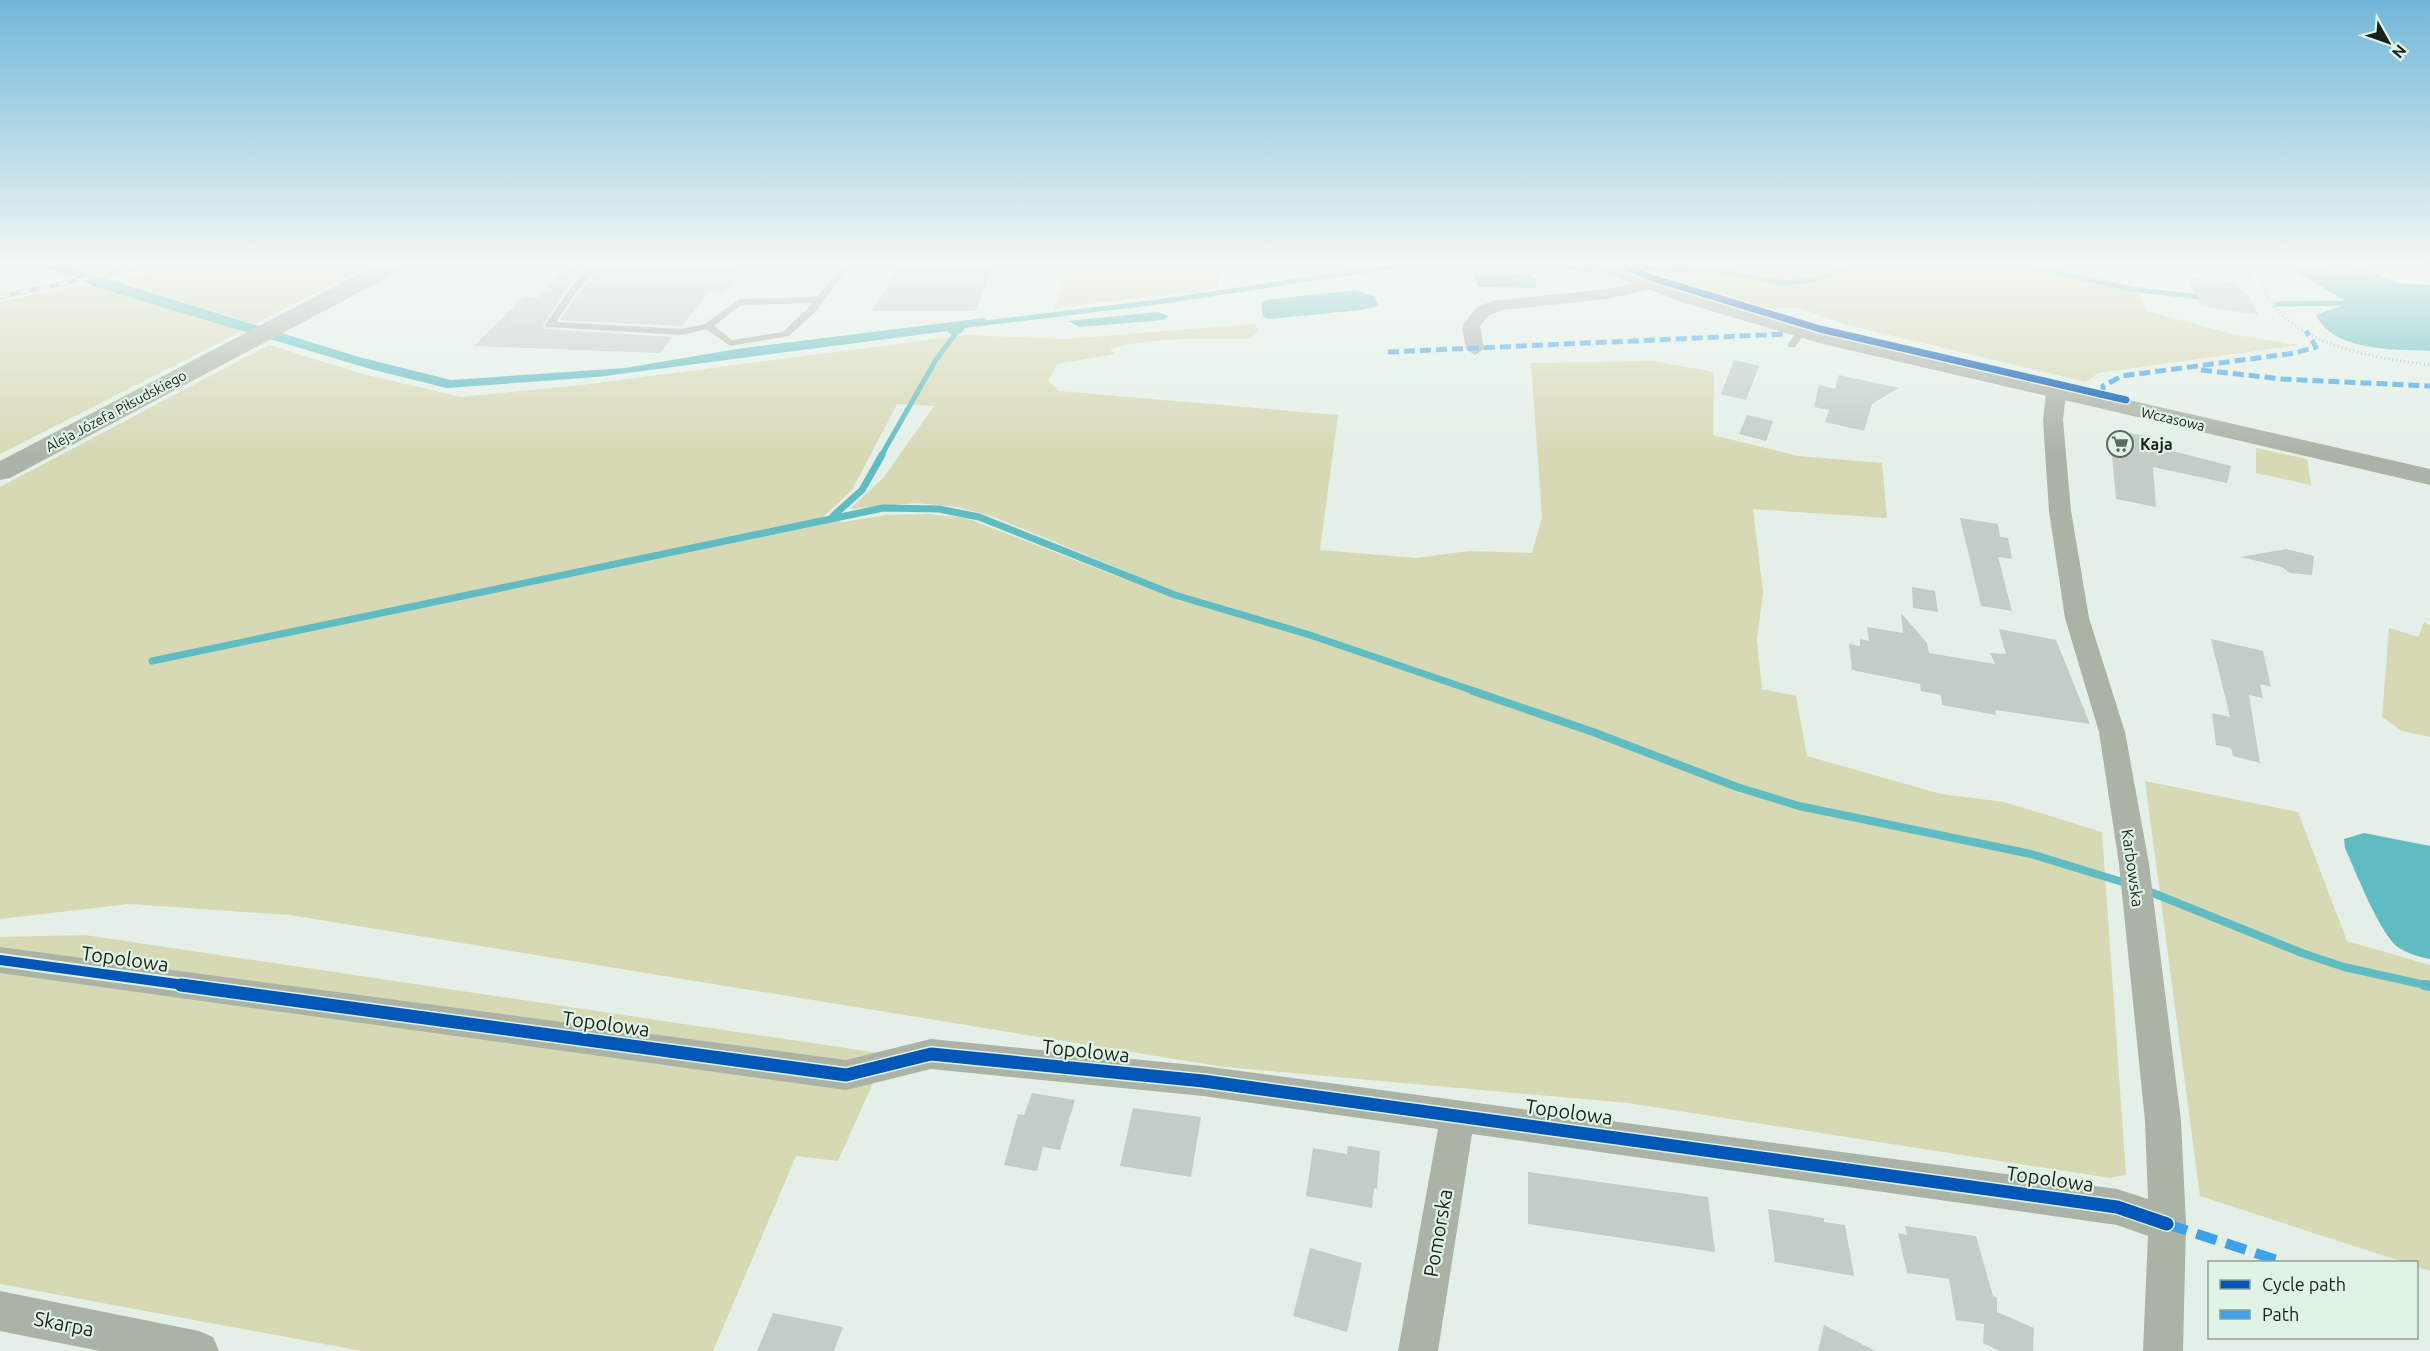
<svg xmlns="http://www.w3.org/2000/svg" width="2430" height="1351" font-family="Ubuntu,sans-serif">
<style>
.green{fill:#d7d8b4;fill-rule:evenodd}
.water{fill:#60bcc3}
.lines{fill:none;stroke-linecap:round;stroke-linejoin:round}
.stream-far3{stroke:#60bcc3;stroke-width:5}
.stream-far2{stroke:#60bcc3;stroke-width:7}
.stream-far1{stroke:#60bcc3;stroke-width:8}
.stream{stroke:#60bcc3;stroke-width:10}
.building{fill:#c2cdc7}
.path{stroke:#a8afa6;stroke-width:3;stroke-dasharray:1 3;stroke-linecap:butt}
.service{fill:#abb2a6;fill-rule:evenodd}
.minor{fill:#abb2a6;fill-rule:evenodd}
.tertiary{fill:#abb2a6;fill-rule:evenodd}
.primary{fill:#abb4a7;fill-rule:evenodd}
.rail-casing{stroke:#a8afa6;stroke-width:4.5}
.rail{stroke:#e0f4e5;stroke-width:3;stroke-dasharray:10;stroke-linecap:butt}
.quiet-far1{stroke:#3da2ea;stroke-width:5;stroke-dasharray:11 5;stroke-linecap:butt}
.quiet{stroke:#3da2ea;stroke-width:10;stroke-dasharray:21 10;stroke-linecap:butt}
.cycleway-far2-casing{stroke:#e0f4e5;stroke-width:10}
.cycleway-far1-casing{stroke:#e0f4e5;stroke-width:14}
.cycleway-casing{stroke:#e0f4e5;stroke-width:16}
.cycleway-far2{stroke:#0057b8;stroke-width:7}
.cycleway-far1{stroke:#0057b8;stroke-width:10}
.cycleway{stroke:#0057b8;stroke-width:13}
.labels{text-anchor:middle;stroke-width:4.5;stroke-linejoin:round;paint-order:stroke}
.far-street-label{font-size:14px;fill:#1a211c;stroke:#e0f4e5}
.poi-label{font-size:16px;font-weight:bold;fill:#1a211c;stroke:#e0f4e5;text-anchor:start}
.street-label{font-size:16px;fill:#1a211c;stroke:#e0f4e5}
.near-street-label{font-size:20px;fill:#1a211c;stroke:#e0f4e5}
</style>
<rect width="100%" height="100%" fill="#e4f0e7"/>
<g class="green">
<path d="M177 266H369L254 324 115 281Z"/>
<path d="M1069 266H1220L1217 289 1054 308Z"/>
<path d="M1634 266H2014L2139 293 2146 311 2232 334 2298 345 2098 373 2086 382 1844 324 1799 308 1762 309Z"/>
<path d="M2149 266H2245L2254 281 2153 269Z"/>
<path d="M2361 266H2430V283Z"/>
<path d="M80 284 155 303 242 331 0 454V302Z"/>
<path d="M1254 324 1259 331 1249 339C1202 339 1156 336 1110 349L1115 354 1057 364 1048 381 1059 391 1338 415 1320 550 1416 558 1469 551 1532 553 1542 517 1531 363 1653 361 1714 372 1713 435 1798 456 1882 463 1887 518 1753 509 1763 592 1757 640 1762 689 1796 696 1807 756 1941 794 2004 802 2102 832 2126 1175 2110 1178 1628 1103 1224 1067 290 915 129 904 0 919V487L269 345 363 374 461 397 582 385 966 335 1065 339ZM897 404 934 406 884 477 850 509 916 503 957 507 994 517 1130 573 1124 579 966 518 928 514 887 515 843 522 823 517 852 490Z"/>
<path d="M2256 448 2307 459 2311 485 2256 473Z"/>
<path d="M2424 622 2430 625V737L2402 731 2382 717 2389 628 2418 637Z"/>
<path d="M2145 781 2298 812 2347 941 2430 965V1271L2417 1267 2416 1262H2403L2200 1196Z"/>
<path d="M85 935 886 1054 838 1161 796 1156 713 1351H362L0 1284V937Z"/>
</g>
<g class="water">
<path d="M44 266H67L84 272 359 357 451 380 625 368 743 348 985 318 986 325 965 328 961 333 952 335 947 331 940 332 597 377 447 388 374 370 95 287 73 276 61 274Z"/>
<path d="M2287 266 2348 273 2359 269 2399 283 2430 285V351C2394 349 2334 352 2316 315L2349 303Z"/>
<path d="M1485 272 1528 275 1537 279 1535 288 1478 287 1474 276Z"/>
<path d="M1355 290 1374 296 1379 306 1361 310 1269 319 1263 317 1261 302 1266 300Z"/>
<path d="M1158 312 1168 316 1164 320 1080 327 1068 321Z"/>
<path d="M2364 833 2430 846V959C2419 957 2409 954 2399 948 2380 935 2356 872 2345 848L2344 839Z"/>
</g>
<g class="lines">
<g class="stream-far3">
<path d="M1567 266 1581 270 1592 269"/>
<path d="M2025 266 2132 289 2206 298"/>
<path d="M1626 267 1716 271 1784 283 1814 280 1851 266"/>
<path d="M2277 304 2360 303"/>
<path d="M976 324 1158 302 1395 266"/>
<path d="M881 456 937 358 956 333 955 327"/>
</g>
<g class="stream-far2">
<path d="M833 516 862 490 882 455"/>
<path d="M152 661 883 508 939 509 979 517 1175 595 1310 635 1477 692"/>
</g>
<g class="stream-far1">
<path d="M1473 691 1593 732 1737 787 1799 806 2031 854 2129 884"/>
<path d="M2143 889 2302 953 2344 967 2430 986"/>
</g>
<path class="stream" d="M2424 985 2430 986"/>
</g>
<g class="building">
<path d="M567 266H588L570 285 543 324 545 329 673 337 660 353 474 346 523 298H537Z"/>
<path d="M602 266H743L725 292 709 291 682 326 560 320 580 291Z"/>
<path d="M900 266H994L975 311H871Z"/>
<path d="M2187 277 2236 283 2249 296 2259 315 2201 306Z"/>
<path d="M1734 360 1759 366 1746 400 1721 394Z"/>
<path d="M1839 375 1899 388 1872 404 1864 431 1825 422 1829 410 1814 407 1819 385 1835 389Z"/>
<path d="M1747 415 1773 421 1766 441 1739 434Z"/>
<path d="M2119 431 2150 437V442L2156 444 2157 447 2231 466 2227 483 2153 467 2156 507 2116 499 2110 434 2119 436Z"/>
<path d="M1960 518 1998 524 2000 537 2008 538 2012 559 1998 557 2012 611 1981 606Z"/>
<path d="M2286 549 2314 556 2312 575 2290 573 2282 567 2241 557Z"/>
<path d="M1912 587 1935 591 1938 612 1913 608Z"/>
<path d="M1901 613 1927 643 1929 653 1995 664 1990 653 2006 654 1999 629 2056 640 2090 724 1995 710 1996 715 1942 705 1941 695 1921 691 1920 684 1852 670 1849 644 1860 646V639L1869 641 1867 627 1903 633Z"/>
<path d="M2211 639 2263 651 2271 687 2260 684 2263 698 2249 695 2260 763 2233 756 2231 748 2216 745 2212 713 2230 717Z"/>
<path d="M1032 1093 1075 1100 1060 1150 1043 1147 1037 1171 1004 1165 1018 1114 1024 1115Z"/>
<path d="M1133 1108 1201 1117 1191 1177 1120 1166Z"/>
<path d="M1348 1146 1380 1151 1377 1189 1374 1188 1372 1208 1306 1196 1313 1148 1347 1154Z"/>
<path d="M1528 1172 1708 1197 1715 1252 1528 1224Z"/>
<path d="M1768 1209 1824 1218V1222L1845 1225 1854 1276 1775 1262Z"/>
<path d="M1905 1226 1976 1236 1993 1296 1997 1298V1312L2034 1328 2033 1351H2000L1983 1343 1984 1324 1956 1320 1949 1279 1907 1273 1898 1233 1907 1235Z"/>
<path d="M1310 1248 1362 1263 1347 1332 1293 1316Z"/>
<path d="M773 1313 843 1327 834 1351H757Z"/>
<path d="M1824 1325 1876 1351H1818Z"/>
</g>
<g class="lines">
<path class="path" d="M2258 266C2262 277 2263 291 2270 301 2304 348 2377 358 2430 365"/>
<g class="service">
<path d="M591 266H600L578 290 556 322 682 329 705 324 739 299 817 297 841 266H850L815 312 789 336 730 346 706 329 682 335 547 327 545 325 572 286ZM813 303 783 332 732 340 714 326 741 305Z"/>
<path d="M1799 329 1807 331 1795 347H1789L1787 345Z"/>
</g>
<g class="minor">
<path d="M1650 279 1659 284 1656 288 1607 299 1502 310 1489 315 1480 326 1484 349 1475 355 1466 349 1462 326 1477 307 1493 301 1607 289Z"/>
<path d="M2056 387 2066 393 2063 420 2071 511 2089 618 2125 732 2149 864 2181 1121 2186 1224 2183 1351H2143L2148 1236 2117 1225 1472 1134 1438 1351H1398L1438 1129 1203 1096 931 1069 846 1090 0 973V947L846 1060 931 1039 1203 1066 2117 1189 2148 1199 2145 1121 2119 864 2099 732 2065 618 2049 511 2043 420 2046 393Z"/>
<path d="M0 1291 199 1331 213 1337 219 1351H100L0 1331Z"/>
</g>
<path class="tertiary" d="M1597 266H1628L1704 294 1837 333 2430 469V485L1823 344 1688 304 1600 271Z"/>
<path class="primary" d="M374 266H402L399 271 10 478 0 480V461Z"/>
<defs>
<path id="rail" d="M0 297 145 266"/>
</defs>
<use href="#rail" class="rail-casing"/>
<use href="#rail" class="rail"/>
<g class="quiet-far1">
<path d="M1388 352 1786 334"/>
<path d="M2201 370 2282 379 2430 386"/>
<path d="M2103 395V386L2122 376 2295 353 2316 347 2306 331"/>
</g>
<path class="quiet" d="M2167 1224 2283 1262"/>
<defs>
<path id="cycleway-far2" d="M1624 266 1652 278 1820 329 2126 400"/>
<path id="cycleway-far1" d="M0 960 192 986"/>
<path id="cycleway" d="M181 985 846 1075 931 1054 1203 1081 2117 1207 2167 1224"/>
</defs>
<use href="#cycleway-far2" class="cycleway-far2-casing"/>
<use href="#cycleway-far1" class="cycleway-far1-casing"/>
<use href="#cycleway" class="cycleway-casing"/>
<use href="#cycleway-far2" class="cycleway-far2"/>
<use href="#cycleway-far1" class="cycleway-far1"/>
<use href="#cycleway" class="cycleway"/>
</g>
<linearGradient id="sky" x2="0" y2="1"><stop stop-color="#71b7d9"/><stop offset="0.58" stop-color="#f3f8f4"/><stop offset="1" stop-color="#f3f8f4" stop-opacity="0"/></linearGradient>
<rect width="2430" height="455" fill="url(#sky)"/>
<defs>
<symbol id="supermarket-ring" viewBox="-11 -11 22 22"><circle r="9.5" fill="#e0f4e5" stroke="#616963" stroke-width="1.5"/><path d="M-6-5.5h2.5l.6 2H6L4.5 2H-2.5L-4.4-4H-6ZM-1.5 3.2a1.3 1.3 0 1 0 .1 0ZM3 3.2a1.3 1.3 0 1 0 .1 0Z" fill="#616963"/></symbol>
</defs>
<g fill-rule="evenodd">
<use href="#supermarket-ring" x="2105" y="429" width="30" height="30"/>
</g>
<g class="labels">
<g class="far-street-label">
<text transform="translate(116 411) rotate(-28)" y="5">Aleja Józefa Piłsudskiego</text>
<text transform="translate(2173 419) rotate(13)" y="5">Wczasowa</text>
</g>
<g class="poi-label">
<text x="2140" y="450">Kaja</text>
</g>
<g class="street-label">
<text transform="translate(2133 868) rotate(82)" y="6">Karbowska</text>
</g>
<g class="near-street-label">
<text transform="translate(125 959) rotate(8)" y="7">Topolowa</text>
<text transform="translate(606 1024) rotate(8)" y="7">Topolowa</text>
<text transform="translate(1086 1051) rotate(6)" y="7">Topolowa</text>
<text transform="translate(1569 1112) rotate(8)" y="7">Topolowa</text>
<text transform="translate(2050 1179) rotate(8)" y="7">Topolowa</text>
<text transform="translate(1438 1233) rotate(-80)" y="7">Pomorska</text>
<text transform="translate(64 1324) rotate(11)" y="7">Skarpa</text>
</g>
</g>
<rect x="2208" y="1261" width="210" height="78" fill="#e0f4e5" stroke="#91a095" stroke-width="1.5"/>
<rect x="2220" y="1280" width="30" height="9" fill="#0057b8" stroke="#91a095" stroke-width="1.5"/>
<text x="2262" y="1291" font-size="18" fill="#1a211c">Cycle path</text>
<rect x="2220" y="1310" width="30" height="9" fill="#3da2ea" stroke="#91a095" stroke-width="1.5"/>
<text x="2262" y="1321" font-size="18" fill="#1a211c">Path</text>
<g transform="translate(2388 42) rotate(130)" stroke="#e0f4e5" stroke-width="4.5" paint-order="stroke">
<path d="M0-4.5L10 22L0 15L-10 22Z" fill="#1a211c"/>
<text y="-9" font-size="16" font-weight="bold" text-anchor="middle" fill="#1a211c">N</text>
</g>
</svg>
